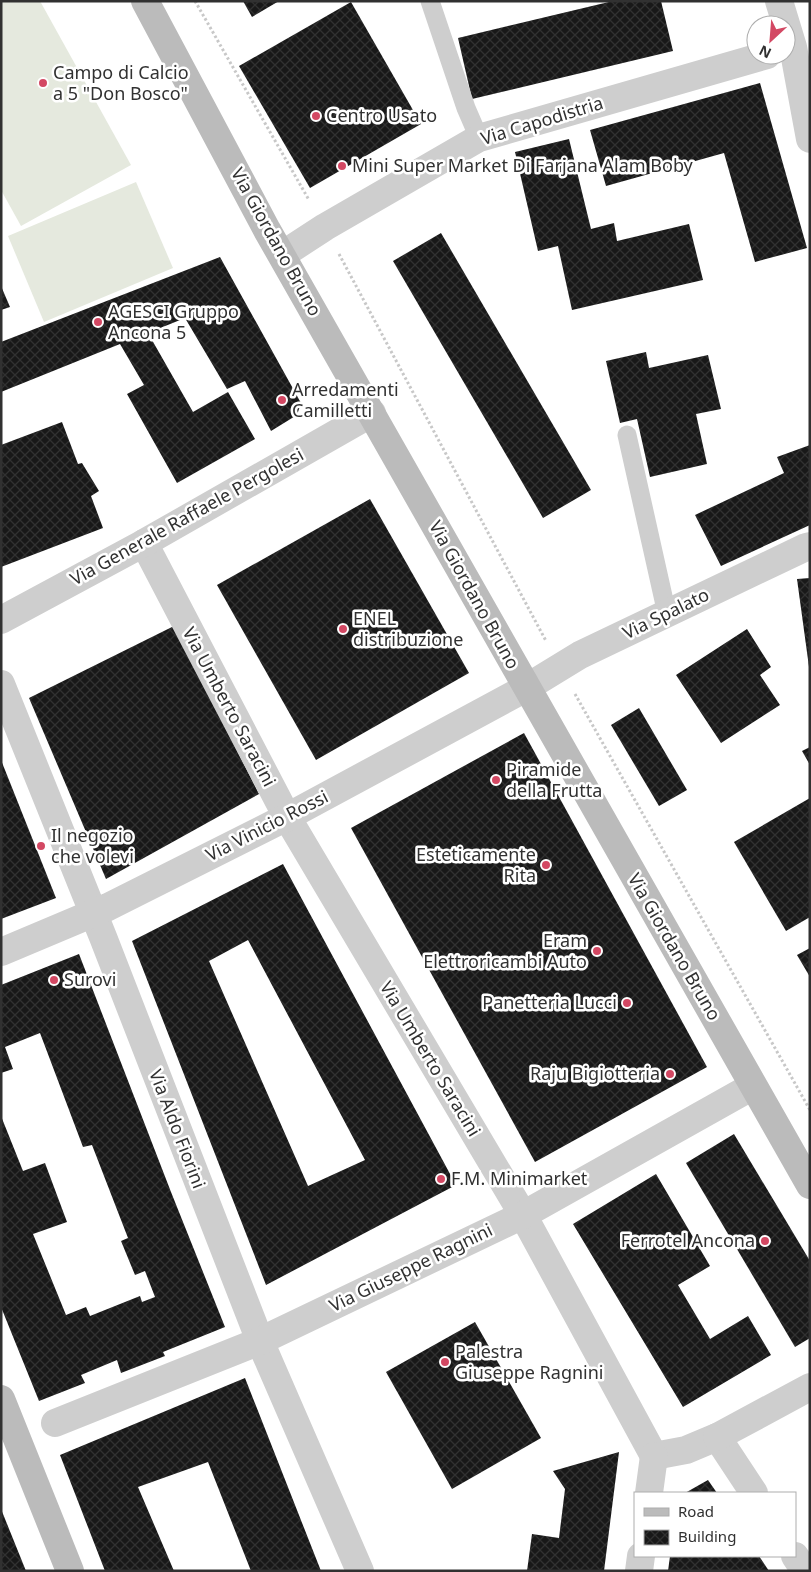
<svg xmlns="http://www.w3.org/2000/svg" width="811" height="1572" font-family="'Noto Sans',sans-serif">
<style>
.grass{fill:#e5e9de}
.building{fill:url(#building-cross-hatch);fill-rule:evenodd}
.lines{fill:none;stroke-linecap:round;stroke-linejoin:round}
.path{stroke:#c8c8c8;stroke-width:3;stroke-dasharray:2.5 2.5;stroke-linecap:butt}
.service{stroke:#cecece;stroke-width:19}
.minor{stroke:#cecece;stroke-width:28}
.tertiary{stroke:#cecece;stroke-width:28}
.secondary{stroke:#bbb;stroke-width:28}
.poi-dot{fill:#d34863;stroke:#fff;stroke-width:2}
.labels{text-anchor:middle;stroke-width:5;stroke-linejoin:round;paint-order:stroke}
.poi-label{font-size:18px;fill:#313131;stroke:#fff;text-anchor:start}
.street-label{font-size:18px;fill:#313131;stroke:#fff}
</style>
<defs>
<pattern id="building-cross-hatch" width="8" height="8" patternUnits="userSpaceOnUse" patternTransform="scale(1.25)"><rect width="8" height="8" fill="#181818"/><path d="M0 0l8 8M0 8l8-8" fill="none" stroke="#313131"/></pattern>
</defs>
<rect width="100%" height="100%" fill="#fff"/>
<g class="grass">
<path d="M1 1H40L131 165 21 226 1 190Z"/>
<path d="M136 182 173 268 44 322 8 236Z"/>
</g>
<g class="building">
<path d="M243 1H279L252 17Z"/>
<path d="M613 1H661L673 51 472 99 458 38Z"/>
<path d="M351 2 421 124 310 188 239 66Z"/>
<path d="M760 83 807 248 755 262 724 153 606 186 590 130Z"/>
<path d="M569 139 591 229 614 223 617 241 689 224 703 280 572 310 558 246 538 251 515 152Z"/>
<path d="M441 233 591 490 543 518 393 261Z"/>
<path d="M220 257 301 403 297 415 271 431 245 381 227 389 185 318 148 333 193 412 228 392 255 439 177 483 127 394 144 385 120 344 1 392V342Z"/>
<path d="M1 286 10 307 1 310Z"/>
<path d="M646 352 649 368 708 355 721 409 696 414 707 464 650 477 637 419 620 423 606 361Z"/>
<path d="M62 422 78 464 82 463 99 491 91 496 103 528 1 567V445Z"/>
<path d="M810 445V525L721 566 695 515 784 473 777 457Z"/>
<path d="M370 499 469 673 316 760 217 585Z"/>
<path d="M810 578V667H809L797 579Z"/>
<path d="M174 626 259 794 106 879 29 698Z"/>
<path d="M747 629 771 667 760 675 780 705 721 743 676 675Z"/>
<path d="M639 708 687 790 659 806 611 725Z"/>
<path d="M524 733 707 1067 535 1162 351 828Z"/>
<path d="M810 747V765L802 751Z"/>
<path d="M1 760 56 898 1 919Z"/>
<path d="M810 798V917L786 931 734 842Z"/>
<path d="M283 864 456 1185 266 1285 132 941ZM248 940 365 1160 308 1186 209 961Z"/>
<path d="M810 948V977L797 955Z"/>
<path d="M79 954 171 1192 225 1327 163 1352 165 1356 121 1373 117 1360 81 1375 85 1383 39 1401 1 1307V1116L23 1171 45 1163 67 1222 33 1234 66 1315 86 1307 90 1316 140 1296 142 1302 155 1297 145 1271 135 1275 121 1241 128 1238 92 1145 83 1147 40 1033 5 1047 13 1069 1 1073V985Z"/>
<path d="M734 1134 810 1261V1338L795 1347 686 1163Z"/>
<path d="M656 1174 710 1266 678 1285 710 1339 748 1316 771 1355 683 1407 573 1224Z"/>
<path d="M475 1322 541 1438 452 1489 386 1372Z"/>
<path d="M245 1378 321 1571H251L208 1462 138 1487 174 1571H105L60 1455Z"/>
<path d="M619 1452 604 1571H527L532 1534 559 1538 565 1489 553 1471Z"/>
<path d="M708 1480 717 1493H685Z"/>
<path d="M1 1509 26 1571H1Z"/>
<path d="M670 1556H759L769 1571H668Z"/>
</g>
<g class="lines">
<g class="path">
<path d="M195 1 309 200"/>
<path d="M339 254 546 641"/>
<path d="M575 694 810 1110"/>
</g>
<g class="service">
<path d="M430 1 466 108 479 138"/>
<path d="M627 435 667 614"/>
</g>
<g class="minor">
<path d="M779 1 793 47 810 139"/>
<path d="M282 255 325 227 479 138 767 55"/>
<path d="M144 543 287 817 523 1215 654 1456 686 1450 717 1437 754 1493"/>
<path d="M1 684 103 937 260 1341 360 1571"/>
<path d="M1 952 108 907 287 817 526 688 580 655 806 547 810 546"/>
<path d="M55 1423 260 1341 523 1215 753 1086"/>
<path d="M717 1437 810 1387"/>
<path d="M649 1493 654 1456"/>
<path d="M795 1556 805 1571"/>
<path d="M639 1571 641 1556"/>
</g>
<path class="tertiary" d="M1 620 144 543 372 413"/>
<g class="secondary">
<path d="M145 1 267 230 810 1185"/>
<path d="M1 1399 70 1571"/>
</g>
</g>
<g class="poi-dot">
<circle cx="43" cy="83" r="5"/>
<circle cx="316" cy="116" r="5"/>
<circle cx="342" cy="166" r="5"/>
<circle cx="98" cy="322" r="5"/>
<circle cx="282" cy="400" r="5"/>
<circle cx="343" cy="629" r="5"/>
<circle cx="496" cy="780" r="5"/>
<circle cx="41" cy="846" r="5"/>
<circle cx="546" cy="865" r="5"/>
<circle cx="597" cy="951" r="5"/>
<circle cx="54" cy="980" r="5"/>
<circle cx="627" cy="1003" r="5"/>
<circle cx="670" cy="1074" r="5"/>
<circle cx="441" cy="1179" r="5"/>
<circle cx="765" cy="1241" r="5"/>
<circle cx="445" cy="1362" r="5"/>
</g>
<g class="labels">
<g class="poi-label">
<text x="53" y="79">Campo di Calcio<tspan x="53" dy="21">a 5 "Don Bosco"</tspan></text>
<text x="326" y="122">Centro Usato</text>
<text x="352" y="172">Mini Super Market Di Farjana Alam Boby</text>
<text x="108" y="318">AGESCI Gruppo<tspan x="108" dy="21">Ancona 5</tspan></text>
<text x="292" y="396">Arredamenti<tspan x="292" dy="21">Camilletti</tspan></text>
<text x="353" y="625">ENEL<tspan x="353" dy="21">distribuzione</tspan></text>
<text x="506" y="776">Piramide<tspan x="506" dy="21">della Frutta</tspan></text>
<text x="51" y="842">Il negozio<tspan x="51" dy="21">che volevi</tspan></text>
<text x="536" y="861" text-anchor="end">Esteticamente<tspan x="536" dy="21">Rita</tspan></text>
<text x="587" y="947" text-anchor="end">Eram<tspan x="587" dy="21">Elettroricambi Auto</tspan></text>
<text x="64" y="986">Surovi</text>
<text x="617" y="1009" text-anchor="end">Panetteria Lucci</text>
<text x="660" y="1080" text-anchor="end">Raju Bigiotteria</text>
<text x="451" y="1185">F.M. Minimarket</text>
<text x="755" y="1247" text-anchor="end">Ferrotel Ancona</text>
<text x="455" y="1358">Palestra<tspan x="455" dy="21">Giuseppe Ragnini</tspan></text>
</g>
<g class="street-label">
<text transform="translate(542 121) rotate(-17)" y="6">Via Capodistria</text>
<text transform="translate(276 242) rotate(61)" y="6">Via Giordano Bruno</text>
<text transform="translate(187 517) rotate(-29)" y="6">Via Generale Raffaele Pergolesi</text>
<text transform="translate(474 595) rotate(61)" y="6">Via Giordano Bruno</text>
<text transform="translate(666 614) rotate(-26)" y="6">Via Spalato</text>
<text transform="translate(229 707) rotate(62)" y="6">Via Umberto Saracini</text>
<text transform="translate(267 826) rotate(-27)" y="6">Via Vinicio Rossi</text>
<text transform="translate(674 947) rotate(60)" y="6">Via Giordano Bruno</text>
<text transform="translate(430 1059) rotate(59)" y="6">Via Umberto Saracini</text>
<text transform="translate(177 1129) rotate(69)" y="6">Via Aldo Fiorini</text>
<text transform="translate(411 1268) rotate(-26)" y="6">Via Giuseppe Ragnini</text>
</g>
</g>
<rect width="811" height="1572" fill="none" stroke="#313131" stroke-width="5"/>
<rect x="634" y="1492" width="162" height="65" fill="#ffffff" stroke="#adadad"/>
<rect x="644" y="1508" width="25" height="8" fill="#bbbbbb" stroke="#adadad"/>
<text x="678" y="1517" font-size="15" fill="#313131">Road</text>
<rect x="644" y="1530" width="25" height="15" fill="url(#building-cross-hatch)" stroke="#adadad"/>
<text x="678" y="1542" font-size="15" fill="#313131">Building</text>
<g transform="translate(771 40) rotate(206)"><circle r="24" fill="#ffffff" stroke="#adadad"/>
<path d="M0-4L9 19L0 12L-9 19Z" fill="#d34863"/>
<text y="-8" font-size="14" font-weight="bold" text-anchor="middle" fill="#313131">N</text>
</g>
</svg>
